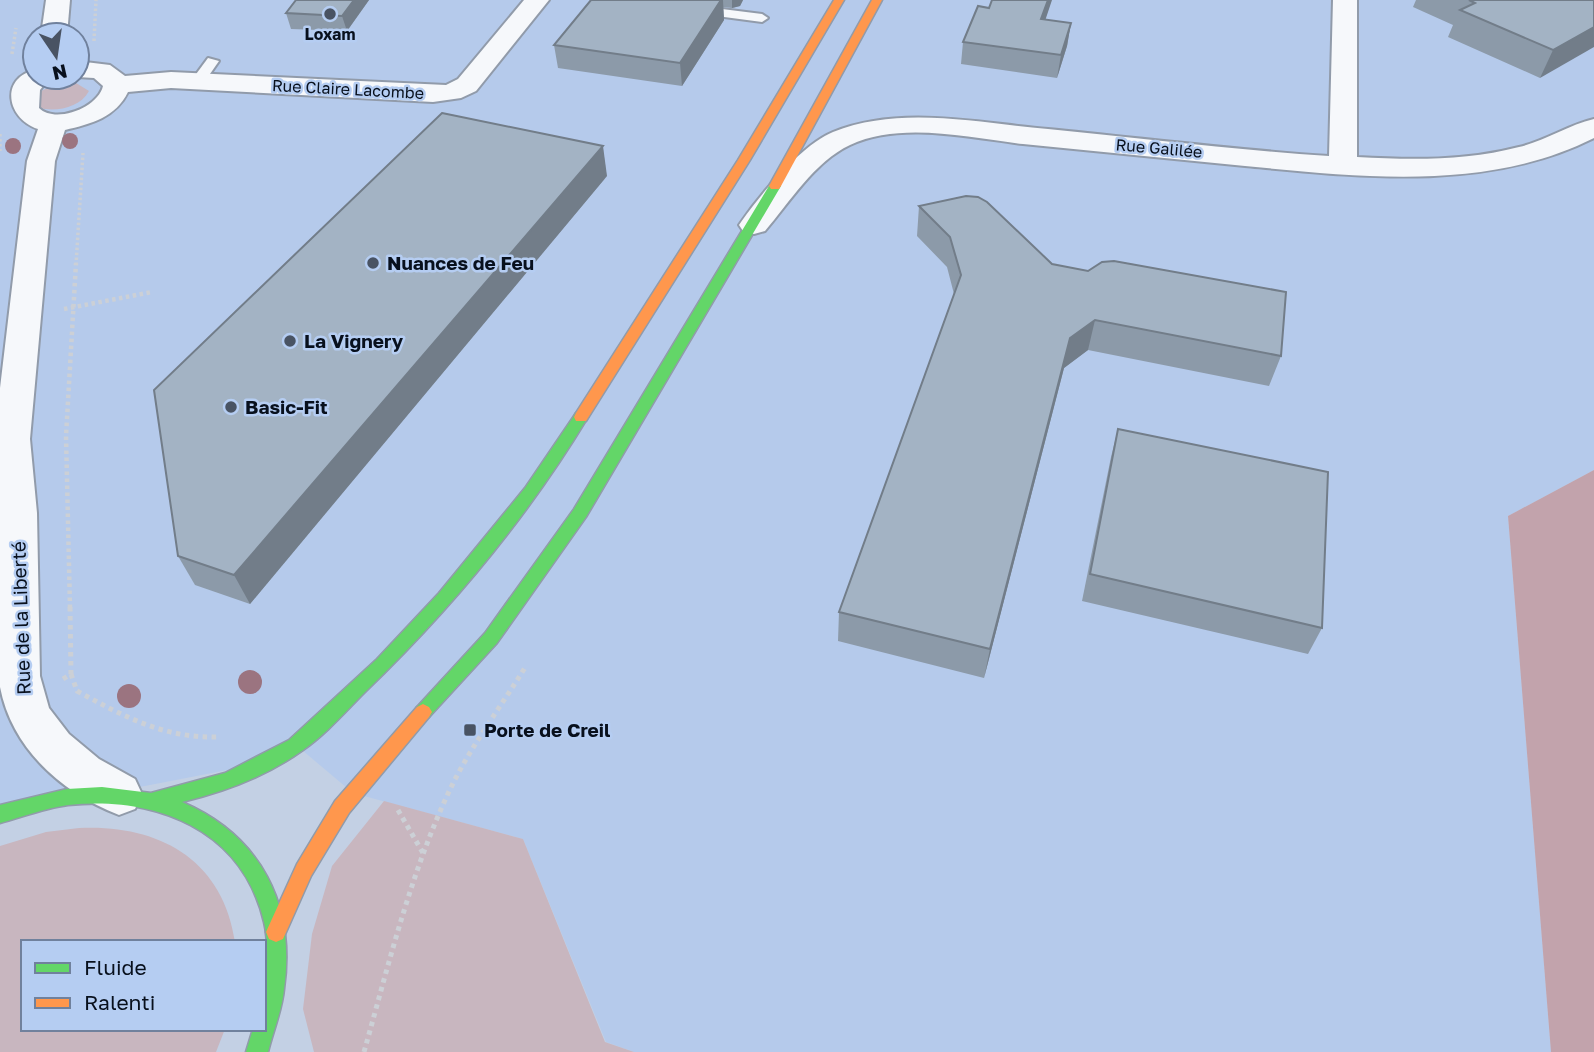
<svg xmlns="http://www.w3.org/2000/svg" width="1594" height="1052" font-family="'Golos Text',sans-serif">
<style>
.built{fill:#b5caeb;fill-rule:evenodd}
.green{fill:#c8b6bf}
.forest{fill:#c2a3ac}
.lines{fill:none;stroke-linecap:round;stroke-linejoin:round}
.lane-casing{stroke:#919baa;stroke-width:4}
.street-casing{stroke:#919baa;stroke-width:4}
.fast-casing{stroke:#919baa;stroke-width:3}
.slow-casing{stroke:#919baa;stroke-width:3}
.path-far2{stroke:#ccd0d6;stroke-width:3.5;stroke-dasharray:2.5 2.5;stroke-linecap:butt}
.path-far1{stroke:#ccd0d6;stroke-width:4.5;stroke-dasharray:3.5 3.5;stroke-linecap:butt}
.path{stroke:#ccd0d6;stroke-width:5;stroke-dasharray:4.5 4.5;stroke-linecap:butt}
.lane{fill:#f6f8fb;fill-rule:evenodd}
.street{fill:#f6f8fb;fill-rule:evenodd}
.fast{fill:#63d668;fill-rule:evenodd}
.slow{fill:#ff974d;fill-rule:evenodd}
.tree{fill:#9b7480}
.wall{fill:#8c9aa9}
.shaded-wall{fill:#727d89}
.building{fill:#a3b3c4;stroke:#727d89;stroke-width:2}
.poi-dot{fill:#495363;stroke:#b5cdf2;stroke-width:2.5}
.labels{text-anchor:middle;stroke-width:5;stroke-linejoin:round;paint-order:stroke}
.far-poi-label{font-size:16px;font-weight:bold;fill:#08101d;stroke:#b5cdf2}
.far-street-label{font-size:16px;fill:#08101d;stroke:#b5cdf2}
.poi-label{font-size:19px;font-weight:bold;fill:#08101d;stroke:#b5cdf2;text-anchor:start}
.street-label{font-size:19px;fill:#08101d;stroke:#b5cdf2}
</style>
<rect width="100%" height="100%" fill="#c3d0e4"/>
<path class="built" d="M0 0H1594V470L1508 516 1551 1052H634L606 1042 523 839 353 793 296 745 269 762 0 814ZM35 35H77V77H35Z"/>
<g class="green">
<path d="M76 83 89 91C80 108 56 112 39 108L36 95C48 85 61 83 76 83Z"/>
<path d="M384 801 523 839 605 1042 634 1052H314L303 1009 312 934 332 866Z"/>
<path d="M79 828C158 824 223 859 235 942H23V1029H225L216 1052H0V846L46 832Z"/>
</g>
<path class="forest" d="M1594 470V1052H1551L1508 516Z"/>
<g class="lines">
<defs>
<g id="lane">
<path d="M698 6 762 14 768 18 762 22 694 13 692 10Z"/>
<path d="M208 58 219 61 203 84H193L191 81Z"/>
</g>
<g id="street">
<path d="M46 0H70L67 35H41Z"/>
<path d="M524 0H549L476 91 461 98 433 102 171 88 128 92C116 117 91 124 65 130L55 161 30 439 37 513 40 676 49 708 69 734 99 759 135 779 142 794 135 809 119 815C62 793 12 749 0 687V388L27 161 38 129C6 118 0 78 35 70V77H50L40 90 39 108C55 124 98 108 103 86L94 78 77 77V61L110 65 125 76 171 72 446 85 458 79Z"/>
<path d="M1333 0H1357V157C1411 160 1466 161 1519 147 1545 141 1568 125 1594 119V138C1487 192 1360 177 1245 166 1171 159 1097 151 1023 144 970 138 901 121 850 145 815 161 789 203 765 231L754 234 743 231 739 225C758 197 801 145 833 132 901 105 978 123 1048 129 1142 138 1235 150 1329 156Z"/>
</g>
<g id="fast">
<path d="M775 182 781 186 586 517 497 643 429 717 423 720 417 717 414 712 417 707 485 633 574 509 769 186Z"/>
<path d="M581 412 588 417C527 518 450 610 365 692 345 712 326 734 303 750 267 776 224 792 182 802 261 836 296 905 284 989 282 1011 273 1031 268 1052H246L253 1029H264C264 999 271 949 264 922 242 829 156 796 68 805 45 808 22 817 0 823V805L67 789 102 787 151 793 225 773 289 740 377 659 439 593 525 488 576 413Z"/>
</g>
<g id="slow">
<path d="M834 0H844L750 160 586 421H576L574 417 576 413 738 160Z"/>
<path d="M872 0H882L781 186 779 189H771L769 186Z"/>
<path d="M423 704 429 707 432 712 429 717 349 813 311 876 283 939 276 942 269 939 266 932 297 864 335 801 417 707Z"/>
</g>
</defs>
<use href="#lane" class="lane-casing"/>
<use href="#street" class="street-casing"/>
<use href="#fast" class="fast-casing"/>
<use href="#slow" class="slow-casing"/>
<g class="path-far2">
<path d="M94 41 96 0"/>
<path d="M12 54 16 28"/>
<path d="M0 134V151"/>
<path d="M76 265 83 153"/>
</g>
<g class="path-far1">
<path d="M64 309 152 292"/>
<path d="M70 608 66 436 76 263"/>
</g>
<g class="path">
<path d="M71 674 77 691C123 716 165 739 219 737"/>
<path d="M63 679 71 674 70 606"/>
<path d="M398 810 423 853"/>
<path d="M364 1052C388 967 409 879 446 798 467 751 499 710 526 666"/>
</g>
<use href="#lane" class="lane"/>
<use href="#street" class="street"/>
<use href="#fast" class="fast"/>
<use href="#slow" class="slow"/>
</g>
<g class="tree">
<circle cx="70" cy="141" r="8"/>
<circle cx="13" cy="146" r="8"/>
<circle cx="250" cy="682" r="12"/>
<circle cx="129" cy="696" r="12"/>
</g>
<g class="wall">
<path d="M296 0H369L347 31 291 29 286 13Z"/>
<path d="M591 0H743L740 6 732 8 723 7 724 20 682 86 558 68 554 45Z"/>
<path d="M1416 0H1594L1540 78 1448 37 1453 25 1413 7Z"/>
<path d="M1045 20 1071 23 1067 46 1057 78 961 64 963 42Z"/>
<path d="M607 176 250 604 195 585 178 556Z"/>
<path d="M919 206 1052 264 1281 356 1269 386 1088 350 1064 368 984 678 838 641 839 612 954 294 947 267 917 236Z"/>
<path d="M1118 429 1322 628 1308 654 1082 601 1111 457Z"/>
</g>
<g class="shaded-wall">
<path d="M354 0H369L347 31 342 16Z"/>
<path d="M721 0H723L724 20 682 86 680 63Z"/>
<path d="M732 0H743L740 6 732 8Z"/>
<path d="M1048 0H1052L1038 42 1041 19Z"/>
<path d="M1071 23 1067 46 1057 78 1061 55Z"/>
<path d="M1594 27V47L1540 78 1553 50Z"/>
<path d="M603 146 607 176 250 604 234 575Z"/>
<path d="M1095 320 1088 350 1064 368 984 678 990 649 1070 338Z"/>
</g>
<g class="building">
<path d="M296 0H354L342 16 286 13Z"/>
<path d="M591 0H721L680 63 554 45Z"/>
<path d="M992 0H1048L1041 19 1071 23 1061 55 963 42 978 6 989 8Z"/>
<path d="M1469 0H1594V27L1553 50 1460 10 1475 3Z"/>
<path d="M442 113 603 146 234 575 178 556 154 390Z"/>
<path d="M966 196 978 197 987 202 1052 264 1088 271 1102 262 1114 261 1286 292 1281 356 1095 320 1070 338 990 649 839 612 961 275 950 237 919 206Z"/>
<path d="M1118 429 1328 472 1322 628 1090 574Z"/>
</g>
<g class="poi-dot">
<circle cx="330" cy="14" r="7"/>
<circle cx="373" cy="263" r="7"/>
<circle cx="290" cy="341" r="7"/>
<circle cx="231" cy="407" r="7"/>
<rect x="463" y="723" width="14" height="14" rx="3.5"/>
</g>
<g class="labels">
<g class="far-poi-label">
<text x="330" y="40">Loxam</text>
</g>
<g class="far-street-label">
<text transform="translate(348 89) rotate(3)" y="6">Rue Claire Lacombe</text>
<text transform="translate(1159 148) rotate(5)" y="6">Rue Galilée</text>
</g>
<g class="poi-label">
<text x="387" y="270">Nuances de Feu</text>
<text x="304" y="348">La Vignery</text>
<text x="245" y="414">Basic-Fit</text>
<text x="484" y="737">Porte de Creil</text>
</g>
<g class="street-label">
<text transform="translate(21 618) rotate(-92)" y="7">Rue de la Liberté</text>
</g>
</g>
<rect x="21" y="940" width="245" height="91" fill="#b5cdf2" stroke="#70819d" stroke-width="2"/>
<rect x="35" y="963" width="35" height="10" fill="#63d668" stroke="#70819d" stroke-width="2"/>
<text x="84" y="975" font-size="21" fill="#08101d">Fluide</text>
<rect x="35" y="998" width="35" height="10" fill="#ff974d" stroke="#70819d" stroke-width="2"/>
<text x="84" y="1010" font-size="21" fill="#08101d">Ralenti</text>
<g transform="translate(56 56) rotate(167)"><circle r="33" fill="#b5cdf2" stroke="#70819d" stroke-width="2"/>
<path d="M0-5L12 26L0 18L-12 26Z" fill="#495363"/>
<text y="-10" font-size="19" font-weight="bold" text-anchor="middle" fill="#08101d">N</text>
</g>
</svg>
